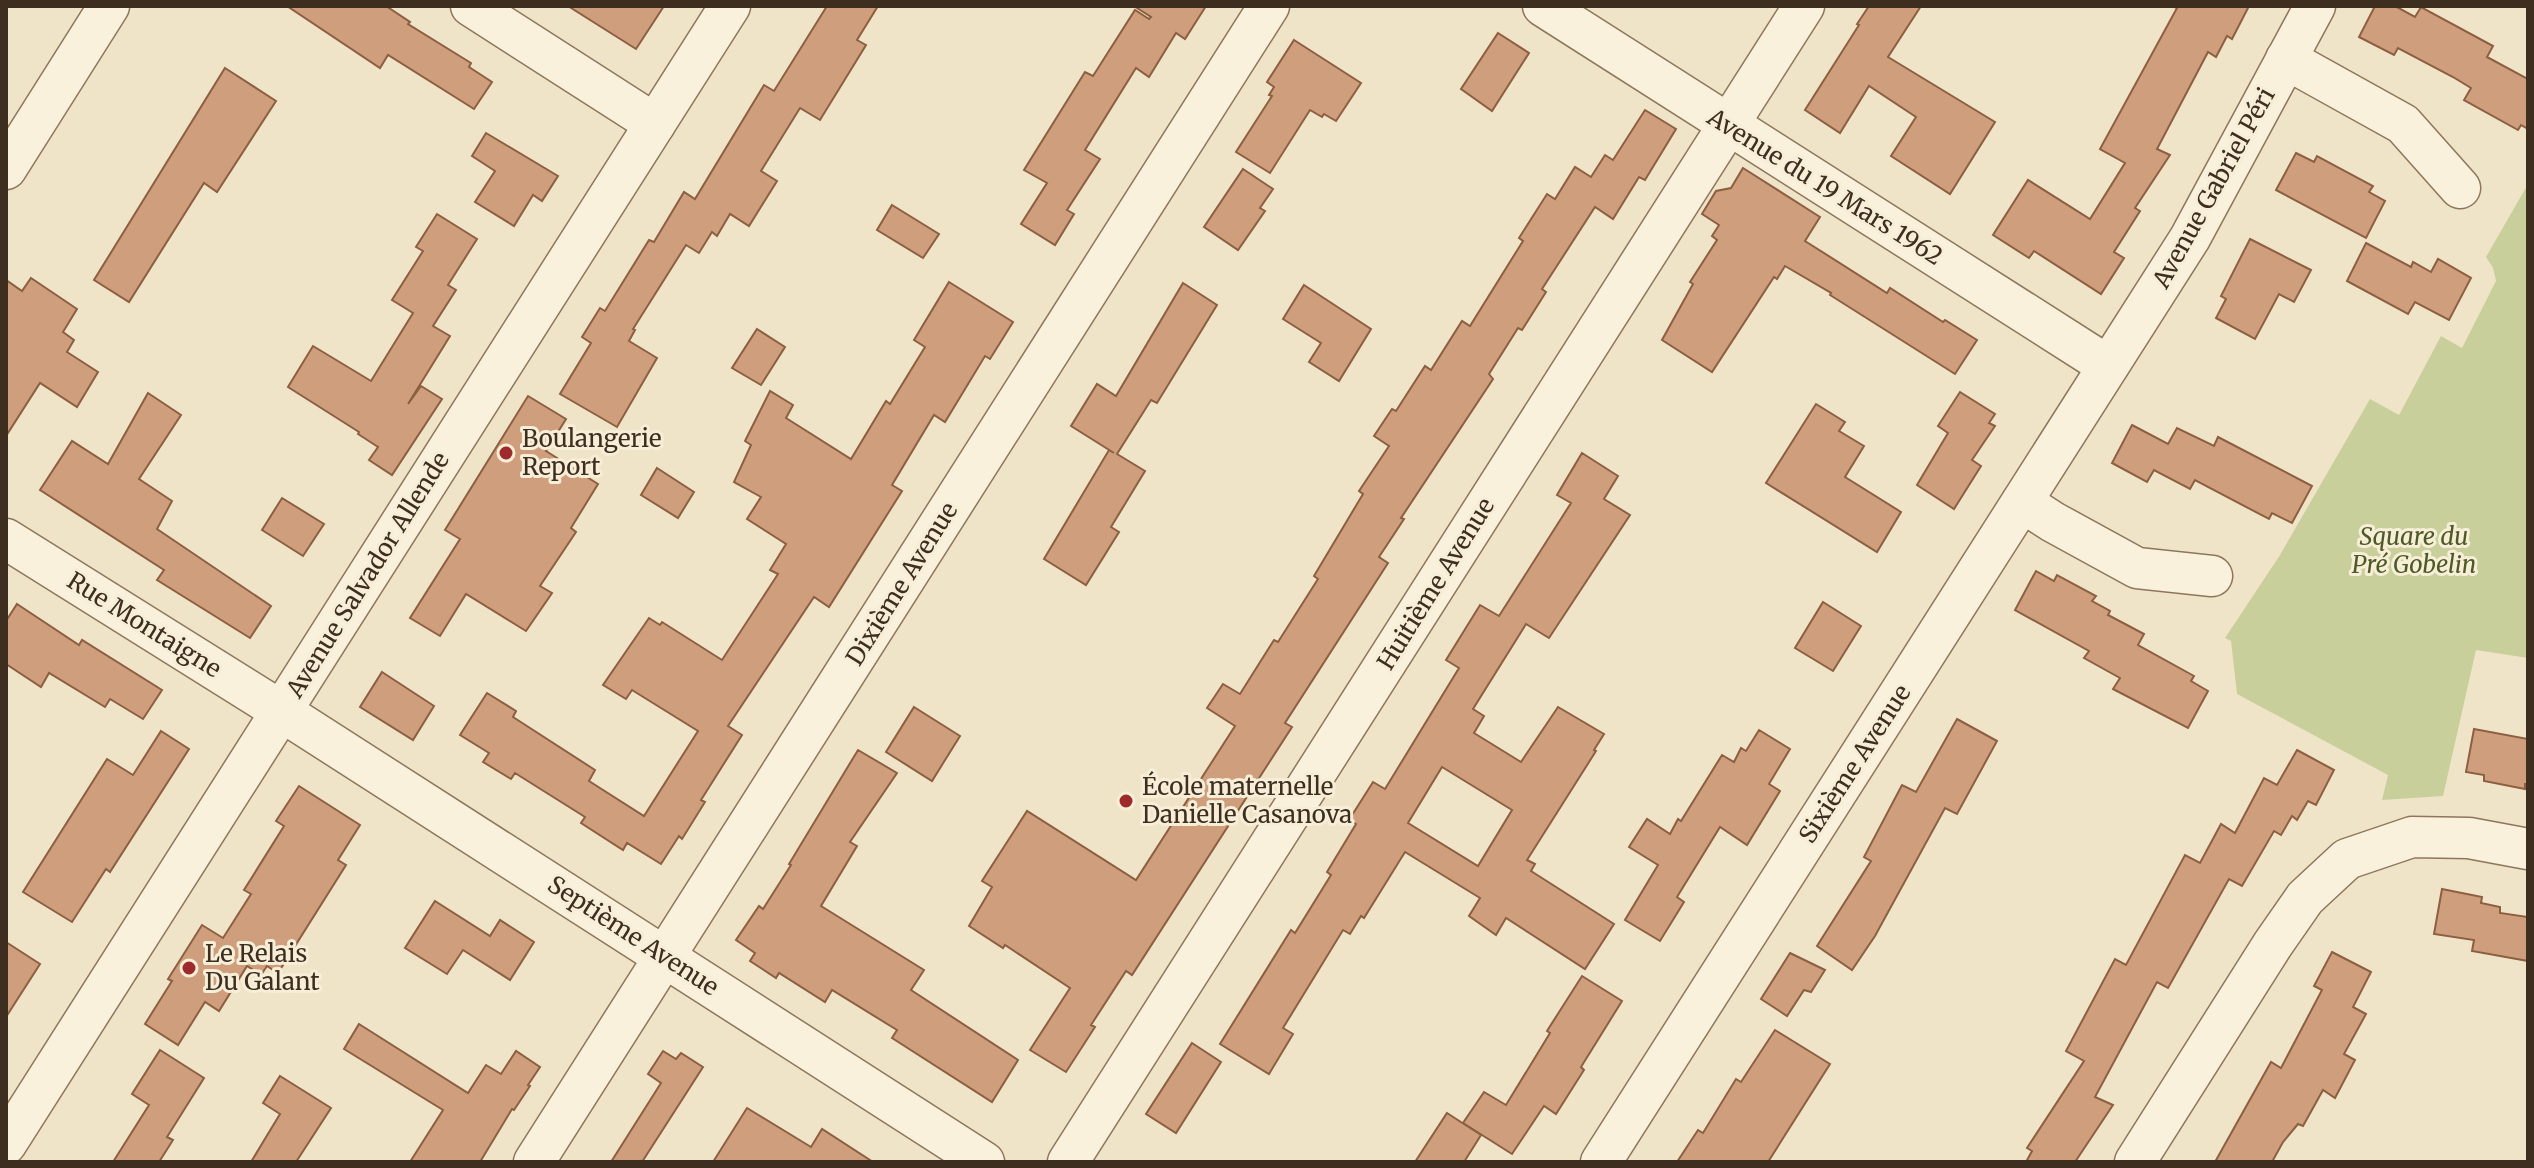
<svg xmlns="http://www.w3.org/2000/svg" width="2534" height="1168" font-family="Merriweather,serif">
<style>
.green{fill:#c9cf9b}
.building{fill:#cf9f7d;stroke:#8d5f41;stroke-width:2;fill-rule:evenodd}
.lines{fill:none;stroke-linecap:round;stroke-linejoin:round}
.minor-casing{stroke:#8d765c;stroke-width:43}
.minor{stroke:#faf1dc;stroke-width:40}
.poi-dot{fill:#9e2a2b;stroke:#f7eed8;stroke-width:3}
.labels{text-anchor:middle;stroke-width:6;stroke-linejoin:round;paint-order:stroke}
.street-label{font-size:24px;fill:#3d2e20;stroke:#f7eed8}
.poi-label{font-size:24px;fill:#3d2e20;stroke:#f7eed8;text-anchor:start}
.park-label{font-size:24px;font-style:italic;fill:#4d5a26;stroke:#f7eed8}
</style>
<rect width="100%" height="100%" fill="#f0e4c8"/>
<path class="green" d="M2528 184V658L2476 650 2443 796 2382 800 2388 775 2237 694 2231 641 2225 638 2280 555 2370 399 2399 415 2441 336 2462 348 2496 281 2493 268 2486 257Z"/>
<g class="building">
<path d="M287 6H386L410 22 408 24 471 63 469 67 492 82 474 109 388 55 380 68Z"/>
<path d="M568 6H664L636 49Z"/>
<path d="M827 6H878L857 40 866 45 820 120 800 108 761 171 777 181 749 226 730 214 717 236 712 232 699 253 686 245 633 329 635 330 629 341 657 358 617 427 560 394 591 343 582 337 600 308 605 311 649 240 654 242 684 192 695 199 764 85 774 91Z"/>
<path d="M1134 6H1206L1185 39 1176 33 1149 77 1136 68 1085 150 1100 159 1067 210 1074 214 1055 245 1021 224 1047 183 1024 170 1085 72 1093 76 1135 10 1149 19 1151 17Z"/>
<path d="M1869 6H1921L1888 57 1995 122 1950 194 1891 156 1916 117 1869 86 1840 133 1805 110 1859 25 1857 24Z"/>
<path d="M2172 6H2249L2232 39 2227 36 2216 57 2208 52 2157 149 2170 155 2135 208 2140 211 2114 252 2124 258 2101 294 2034 251 2029 258 1993 235 2028 180 2090 219 2125 163 2100 149 2177 8Z"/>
<path d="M2375 6H2395L2415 17 2421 7 2493 46 2487 57 2528 79V129L2521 125 2518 130 2464 100 2471 88 2453 77 2398 48 2394 55 2359 37Z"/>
<path d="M1498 33 1529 53 1492 111 1461 89Z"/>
<path d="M1294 40 1361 83 1336 121 1324 114 1322 117 1310 110 1270 173 1236 152 1272 96 1269 95 1274 87 1267 82Z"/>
<path d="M225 68 276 101 217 192 204 183 129 302 94 280Z"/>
<path d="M1645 110 1676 129 1645 180 1639 177 1613 219 1595 207 1542 289 1546 292 1522 330 1518 328 1489 374 1493 379 1401 518 1404 519 1379 557 1388 563 1285 723 1292 727 1132 975 1126 971 1091 1025 1095 1027 1066 1072 1030 1050 1070 988 1005 945 1003 948 969 926 992 887 982 881 1027 811 1136 880 1235 726 1207 708 1223 684 1240 694 1274 640 1278 642 1318 579 1314 576 1363 494 1359 491 1389 446 1374 436 1392 409 1396 411 1425 366 1431 370 1462 321 1470 326 1523 241 1519 238 1547 194 1555 199 1575 167 1591 177 1605 155 1613 160Z"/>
<path d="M486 133 558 176 542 201 533 195 514 226 475 202 495 171 472 156Z"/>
<path d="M2296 153 2314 162 2317 156 2373 186 2369 192 2385 201 2366 238 2276 190Z"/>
<path d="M1743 168 1820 217 1805 241 1887 293 1890 288 1943 322 1945 320 1977 340 1955 374 1830 295 1831 293 1785 266 1777 279 1774 277 1712 372 1662 340 1693 284 1690 282 1717 240 1712 236 1719 225 1702 214 1716 191 1731 188Z"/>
<path d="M1243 169 1273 189 1260 208 1265 211 1238 250 1204 227Z"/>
<path d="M892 205 939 234 923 258 877 230Z"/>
<path d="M437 214 477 239 448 285 456 290 433 326 450 336 408 404 421 386 442 399 392 475 369 460 378 447 358 434 359 432 288 387 313 346 371 381 413 313 392 300 423 251 416 247Z"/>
<path d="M2250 239 2311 270 2294 302 2279 294 2255 339 2216 318 2226 299 2221 296Z"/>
<path d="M2366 243 2411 267 2413 262 2431 272 2438 259 2471 278 2449 320 2415 302 2408 314 2347 281Z"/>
<path d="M31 278 77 309 63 332 74 340 67 352 98 372 77 407 40 383 6 436V280L22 291Z"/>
<path d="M949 282 1013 322 990 359 985 356 945 422 934 415 892 485 902 491 829 607 814 597 728 726 742 735 701 800 705 802 682 839 679 836 661 864 627 843 623 850 581 823 585 817 515 773 511 779 483 762 489 753 460 735 487 693 516 711 513 717 595 770 589 781 644 816 698 731 632 690 626 699 603 685 649 618 660 625 662 622 722 660 778 574 770 570 786 544 747 519 761 497 734 482 751 445 745 441 770 391 793 405 786 418 851 459 886 401 890 404 925 347 914 340Z"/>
<path d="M1183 283 1217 305 1157 403 1151 400 1117 454 1145 471 1111 527 1119 532 1086 585 1044 559 1109 450 1114 453 1071 426 1097 384 1116 396Z"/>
<path d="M1304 285 1371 329 1339 381 1309 362 1321 343 1283 319Z"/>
<path d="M757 329 785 347 761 385 732 368Z"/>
<path d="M1960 392 1995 414 1989 423 1995 426 1972 460 1981 466 1954 509 1917 485 1948 433 1938 426Z"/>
<path d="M148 393 181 415 139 479 172 501 157 529 271 606 250 638 157 580 164 570 40 490 72 441 108 464Z"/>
<path d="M528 396 566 419 546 451 598 484 571 528 576 532 540 586 552 593 526 631 466 594 440 636 410 618 460 539 445 530Z"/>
<path d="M1816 404 1845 422 1839 431 1864 446 1845 477 1901 512 1877 552 1766 483Z"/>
<path d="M2132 425 2168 444 2177 428 2214 446 2218 437 2312 486 2292 523 2272 513 2269 519 2195 480 2190 489 2154 470 2147 482 2112 463Z"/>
<path d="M1582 453 1618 476 1604 499 1630 515 1549 638 1526 624 1473 709 1484 716 1474 733 1521 762 1558 707 1604 734 1594 750 1596 751 1527 860 1535 864 1531 871 1614 924 1585 969 1506 918 1496 935 1469 916 1480 898 1405 852 1364 918 1361 916 1350 934 1343 930 1283 1028 1293 1034 1269 1074 1220 1044 1291 930 1295 933 1331 875 1327 872 1356 824 1349 820 1373 782 1385 789 1459 668 1446 660 1480 605 1499 616 1571 503 1557 495ZM1442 767 1512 810 1478 866 1408 823Z"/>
<path d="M657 468 694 492 678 518 641 495Z"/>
<path d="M282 498 324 524 303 556 262 530Z"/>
<path d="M2036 571 2054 581 2057 575 2096 596 2092 601 2110 611 2108 615 2144 634 2138 645 2194 676 2191 681 2208 691 2188 728 2113 689 2120 678 2084 658 2089 651 2015 610Z"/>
<path d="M1823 602 1861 626 1833 671 1795 648Z"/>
<path d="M17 604 79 645 82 640 162 690 143 719 110 699 105 707 49 673 41 687 6 664V621Z"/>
<path d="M382 672 434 706 413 740 360 707Z"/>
<path d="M914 707 960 736 932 781 886 752Z"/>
<path d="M1957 719 1997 741 1957 814 1945 808 1875 936 1852 970 1817 946 1871 861 1864 857 1902 785 1916 792Z"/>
<path d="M2474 729 2528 739V784H2525V789L2484 781V775L2466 772Z"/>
<path d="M1759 730 1790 749 1769 784 1780 791 1747 845 1720 827 1677 897 1684 902 1660 941 1625 920 1658 865 1629 847 1647 819 1670 834 1678 819 1681 821 1722 755 1734 762 1741 748 1746 751Z"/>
<path d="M161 731 189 749 110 872 106 869 72 922 23 892 107 759 133 775Z"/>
<path d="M858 750 897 773 850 842 857 846 821 906 924 970 911 990 1018 1060 992 1102 892 1038 897 1030 832 990 825 1002 779 973 776 978 750 961 755 953 736 940 759 906 763 909 791 865 789 864Z"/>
<path d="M2297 750 2334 770 2316 805 2308 801 2297 820 2292 816 2281 835 2274 831 2242 886 2229 879 2168 988 2157 982 2095 1097 2113 1105 2075 1162H2026L2032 1151 2027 1148 2084 1061 2066 1051 2115 959 2126 965 2185 855 2200 863 2221 824 2235 833 2264 778 2277 785Z"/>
<path d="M299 786 360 825 338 860 346 865 278 973 267 966 261 975 247 966 219 1011 205 1002 178 1045 145 1024 172 981 168 979 202 925 223 938 251 894 244 890 284 826 276 821Z"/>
<path d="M2442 889 2482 897 2481 903 2500 907V913L2528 917V961L2472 951 2474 940 2434 934Z"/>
<path d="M435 901 490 936 500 920 534 942 510 980 463 950 447 974 405 948Z"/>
<path d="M6 942 40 964 6 1017Z"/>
<path d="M2332 952 2371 972 2353 1007 2366 1014 2344 1054 2355 1060 2335 1098 2323 1090 2303 1126 2298 1124 2283 1142 2272 1162H2215L2271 1062 2281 1068 2322 990 2314 986Z"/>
<path d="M1790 953 1825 970 1811 992 1804 990 1787 1016 1761 999Z"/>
<path d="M1582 976 1622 1001 1581 1067 1584 1070 1556 1114 1544 1106 1512 1154 1463 1123 1484 1092 1506 1105 1550 1033 1547 1031Z"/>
<path d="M359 1024 468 1093 486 1065 501 1074 516 1051 540 1067 528 1085 530 1086 514 1110 512 1109 480 1162H410L443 1110 344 1049Z"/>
<path d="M1775 1030 1830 1064 1768 1162H1677L1698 1130 1703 1133 1736 1079 1741 1082Z"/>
<path d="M1192 1043 1221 1062 1176 1133 1146 1114Z"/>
<path d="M160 1050 204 1078 167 1137 173 1140 159 1162H113L149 1105 132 1094Z"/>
<path d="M663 1051 676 1059 681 1053 703 1067 642 1162H611L661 1083 648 1074Z"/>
<path d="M280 1076 331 1108 296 1162H251L280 1114 263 1103Z"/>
<path d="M747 1108 811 1147 822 1129 873 1162H713Z"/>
<path d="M1447 1113 1481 1135 1464 1162H1415Z"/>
</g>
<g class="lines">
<defs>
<g id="minor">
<path d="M471 6 655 124"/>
<path d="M1543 6 2108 366"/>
<path d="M2286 59 2403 124 2460 188"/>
<path d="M6 169 109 6"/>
<path d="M2022 502 2053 522 2137 568 2212 576"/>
<path d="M6 539 281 711 984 1162"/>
<path d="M6 1144 730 6"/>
<path d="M534 1162 1269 6"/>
<path d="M1068 1162 1804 6"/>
<path d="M1601 1162 2190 238 2315 6"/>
<path d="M2135 1162 2273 944 2305 898 2347 859 2412 837 2469 838 2528 849"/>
</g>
</defs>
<use href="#minor" class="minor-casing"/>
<use href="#minor" class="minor"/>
</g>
<g class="poi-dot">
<circle cx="506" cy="453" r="8"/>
<circle cx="1126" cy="801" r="8"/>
<circle cx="189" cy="968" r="8"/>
</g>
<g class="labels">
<g class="street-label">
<text transform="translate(1825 187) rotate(32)" y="8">Avenue du 19 Mars 1962</text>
<text transform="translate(2214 188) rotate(-61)" y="8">Avenue Gabriel Péri</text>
<text transform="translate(368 575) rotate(-58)" y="8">Avenue Salvador Allende</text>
<text transform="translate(902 584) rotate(-58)" y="8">Dixième Avenue</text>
<text transform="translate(1436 584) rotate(-58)" y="8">Huitième Avenue</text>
<text transform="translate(144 625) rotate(32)" y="8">Rue Montaigne</text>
<text transform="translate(1855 764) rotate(-57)" y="8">Sixième Avenue</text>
<text transform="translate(633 936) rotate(33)" y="8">Septième Avenue</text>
</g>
<g class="poi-label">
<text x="522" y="447">Boulangerie<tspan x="522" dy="28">Report</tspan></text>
<text x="1142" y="795">École maternelle<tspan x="1142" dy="28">Danielle Casanova</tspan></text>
<text x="205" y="962">Le Relais<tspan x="205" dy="28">Du Galant</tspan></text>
</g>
<g class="park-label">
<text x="2414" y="545">Square du<tspan x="2414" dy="28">Pré Gobelin</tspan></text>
</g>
</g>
<rect width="2534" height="1168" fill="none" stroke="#3d2e20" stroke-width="16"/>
</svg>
